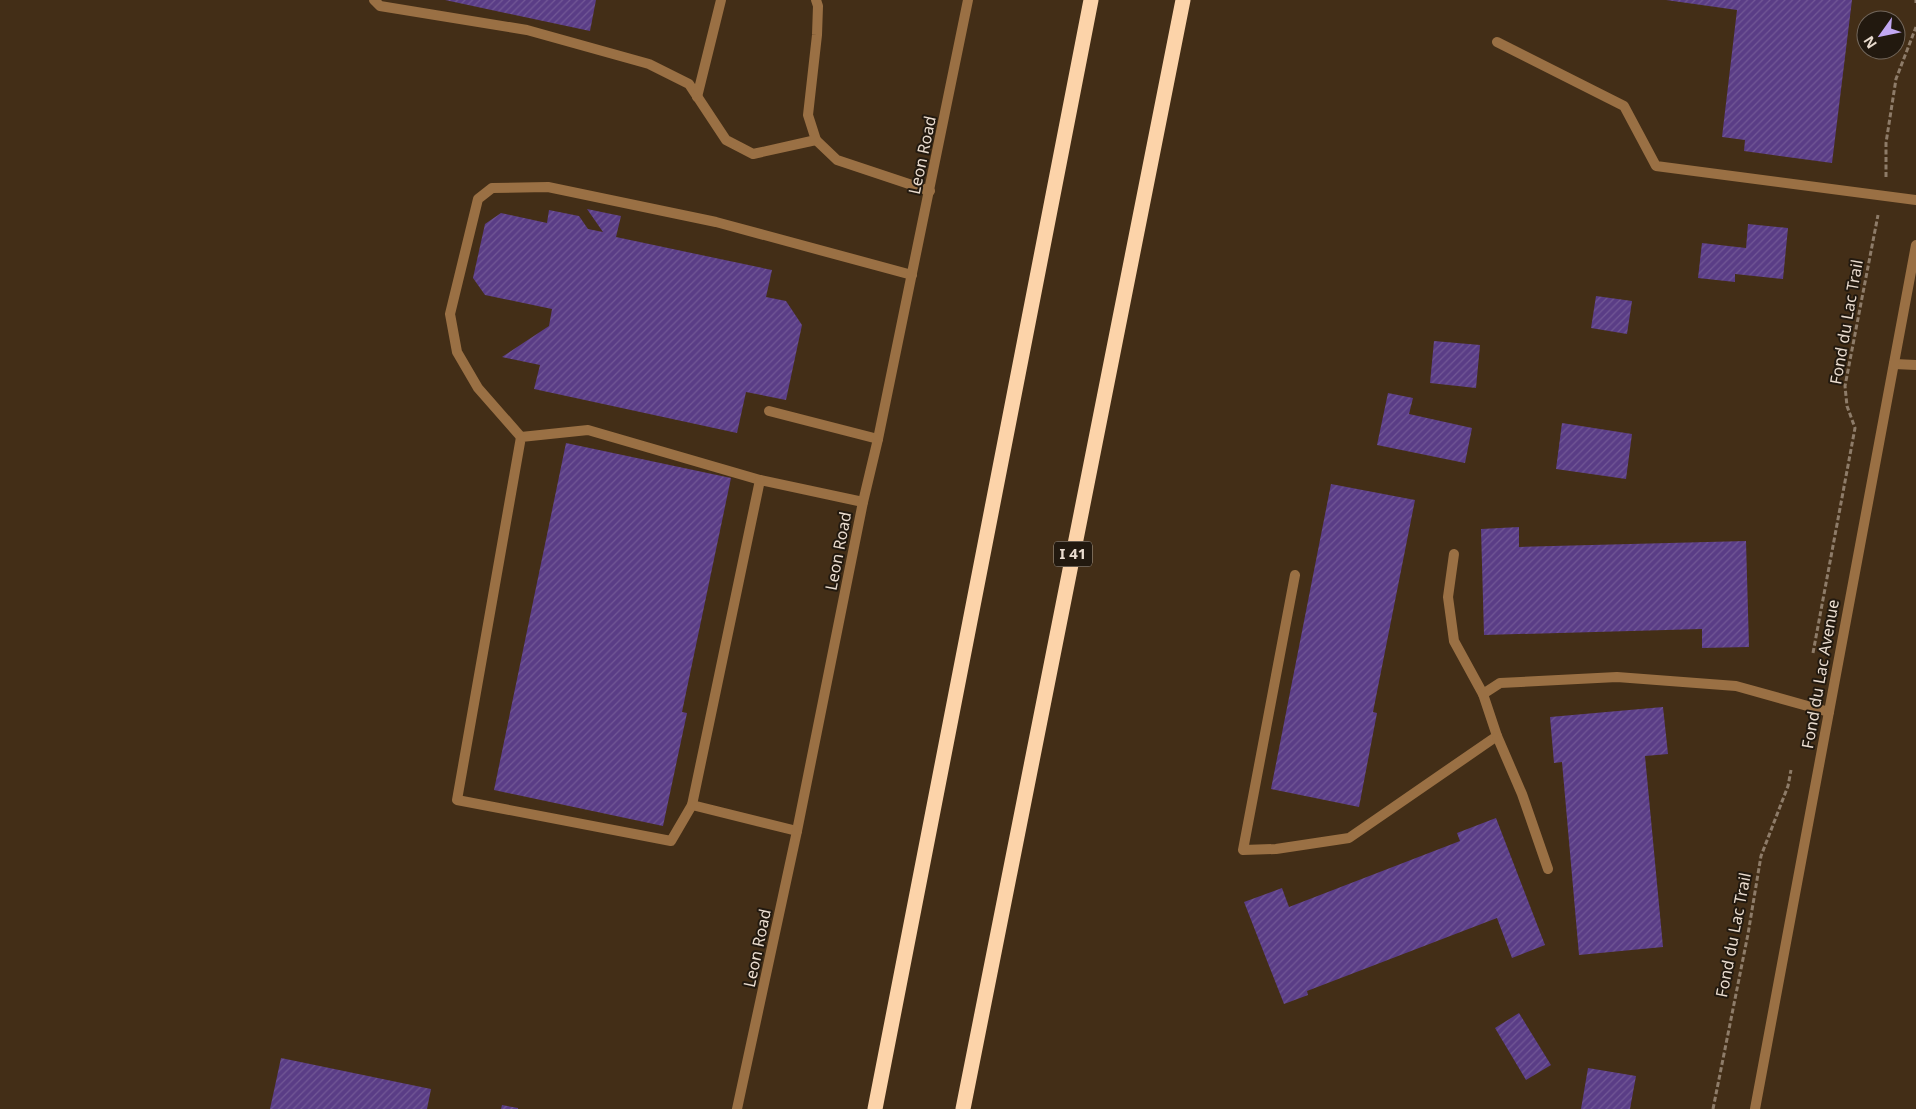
<svg xmlns="http://www.w3.org/2000/svg" width="1916" height="1109" font-family="'Noto Sans',sans-serif">
<style>
.building{fill:url(#building-hatch)}
.lines{fill:none;stroke-linecap:round;stroke-linejoin:round}
.path{stroke:#8e7c69;stroke-width:3;stroke-dasharray:5 2.5;stroke-linecap:butt}
.service{stroke:#9a7044;stroke-width:10}
.minor{stroke:#9a7044;stroke-width:10}
.tertiary{stroke:#9a7044;stroke-width:10}
.motorway{stroke:#fcd3a9;stroke-width:15}
.labels{text-anchor:middle;stroke-width:4;stroke-linejoin:round;paint-order:stroke}
.shield{fill:#22190f;stroke:#aea295;stroke-width:1}
.shield-label{font-size:15px;font-weight:bold;fill:#eadccf}
.street-label{font-size:16px;fill:#eadccf;stroke:#22190f}
</style>
<defs>
<pattern id="building-hatch" width="6" height="6" patternUnits="userSpaceOnUse" patternTransform="scale(1.25)"><rect width="6" height="6" fill="#5a3d86"/><path d="M-1 1l2-2M0 6l6-6M5 7l2-2" fill="none" stroke="#725896"/></pattern>
</defs>
<rect width="100%" height="100%" fill="#432e17"/>
<g class="building">
<path d="M445 0H596L590 31Z"/>
<path d="M1666 0H1852L1832 163 1744 151 1745 140 1722 137 1737 10Z"/>
<path d="M587 209 621 216 616 237 772 270 766 297 786 301 802 325 786 400 746 392 737 433 534 389 540 365 502 357 549 326 552 309 485 295 473 278 485 224 501 213 547 223 549 210 579 216 588 229 603 232Z"/>
<path d="M1748 224 1788 228 1783 279 1735 274V282L1698 278 1702 243 1746 248Z"/>
<path d="M1596 296 1632 301 1627 334 1591 328Z"/>
<path d="M1434 341 1480 345 1476 388 1430 383Z"/>
<path d="M1388 393 1413 398 1409 414 1472 428 1465 463 1377 445Z"/>
<path d="M1562 423 1632 434 1626 479 1556 469Z"/>
<path d="M566 443 731 478 682 712 687 713 663 826 494 790Z"/>
<path d="M1331 484 1415 500 1373 712 1377 713 1359 807 1271 789Z"/>
<path d="M1519 527V547L1746 541 1749 647 1702 648V629L1484 635 1481 529Z"/>
<path d="M1663 707 1668 754 1645 756 1663 947 1579 955 1562 762 1554 763 1550 717Z"/>
<path d="M1496 818 1545 945 1512 958 1497 918 1307 991 1308 995 1284 1004 1244 902 1282 888 1289 907 1460 841 1457 833Z"/>
<path d="M1519 1013 1551 1065 1526 1080 1495 1028Z"/>
<path d="M281 1058 431 1089 427 1109H270Z"/>
<path d="M1588 1068 1636 1076 1630 1109H1581Z"/>
<path d="M502 1105 518 1108V1109H501Z"/>
</g>
<g class="lines">
<g class="path">
<path d="M1916 0V3"/>
<path d="M1886 177V143L1896 79 1916 27"/>
<path d="M1813 653 1855 428 1847 406 1845 386 1878 215"/>
<path d="M1713 1109 1748 934 1761 856 1788 786 1791 770"/>
</g>
<g class="service">
<path d="M374 0 380 6 527 30 649 64 689 84 726 140 753 154 816 140"/>
<path d="M816 0 818 6 817 35 808 115 816 140 837 160 930 191"/>
<path d="M1497 42 1624 106 1656 166 1916 200"/>
<path d="M697 97 721 0"/>
<path d="M769 411 878 439"/>
<path d="M521 437 478 388 457 352 450 314 478 199 492 188 548 187 716 222 912 275"/>
<path d="M1454 554 1448 597 1454 641 1483 694"/>
<path d="M1295 575 1243 850 1276 849 1349 838 1497 736 1483 694 1500 683 1617 677 1736 686 1829 712"/>
<path d="M1497 736 1522 794 1548 869"/>
<path d="M692 805 671 841 457 800 521 437 588 430 760 480"/>
<path d="M797 831 692 805 760 480 863 502"/>
</g>
<g class="minor">
<path d="M1894 364 1916 365"/>
<path d="M737 1109 797 831 863 502 878 439 968 0"/>
</g>
<path class="tertiary" d="M1755 1109 1916 245"/>
<g class="motorway">
<path d="M875 1109 1091 0"/>
<path d="M963 1109 1183 0"/>
</g>
</g>
<g class="labels">
<rect class="shield" x="1054" y="541.5" width="38" height="25" rx="4"/>
<g class="shield-label">
<text x="1073" y="559">I 41</text>
</g>
<g class="street-label">
<text transform="translate(922 155) rotate(-78)" y="6">Leon Road</text>
<text transform="translate(1846 322) rotate(-80)" y="6">Fond du Lac Trail</text>
<text transform="translate(838 551) rotate(-79)" y="6">Leon Road</text>
<text transform="translate(1820 674) rotate(-80)" y="6">Fond du Lac Avenue</text>
<text transform="translate(1733 935) rotate(-79)" y="6">Fond du Lac Trail</text>
<text transform="translate(757 948) rotate(-78)" y="6">Leon Road</text>
</g>
</g>
<g transform="translate(1881 35) rotate(237)"><circle r="24" fill="#22190f" stroke="#72675c"/>
<path d="M0-4L9 19L0 12L-9 19Z" fill="#c2a8f3"/>
<text y="-8" font-size="14" font-weight="bold" text-anchor="middle" fill="#eadccf">N</text>
</g>
</svg>
